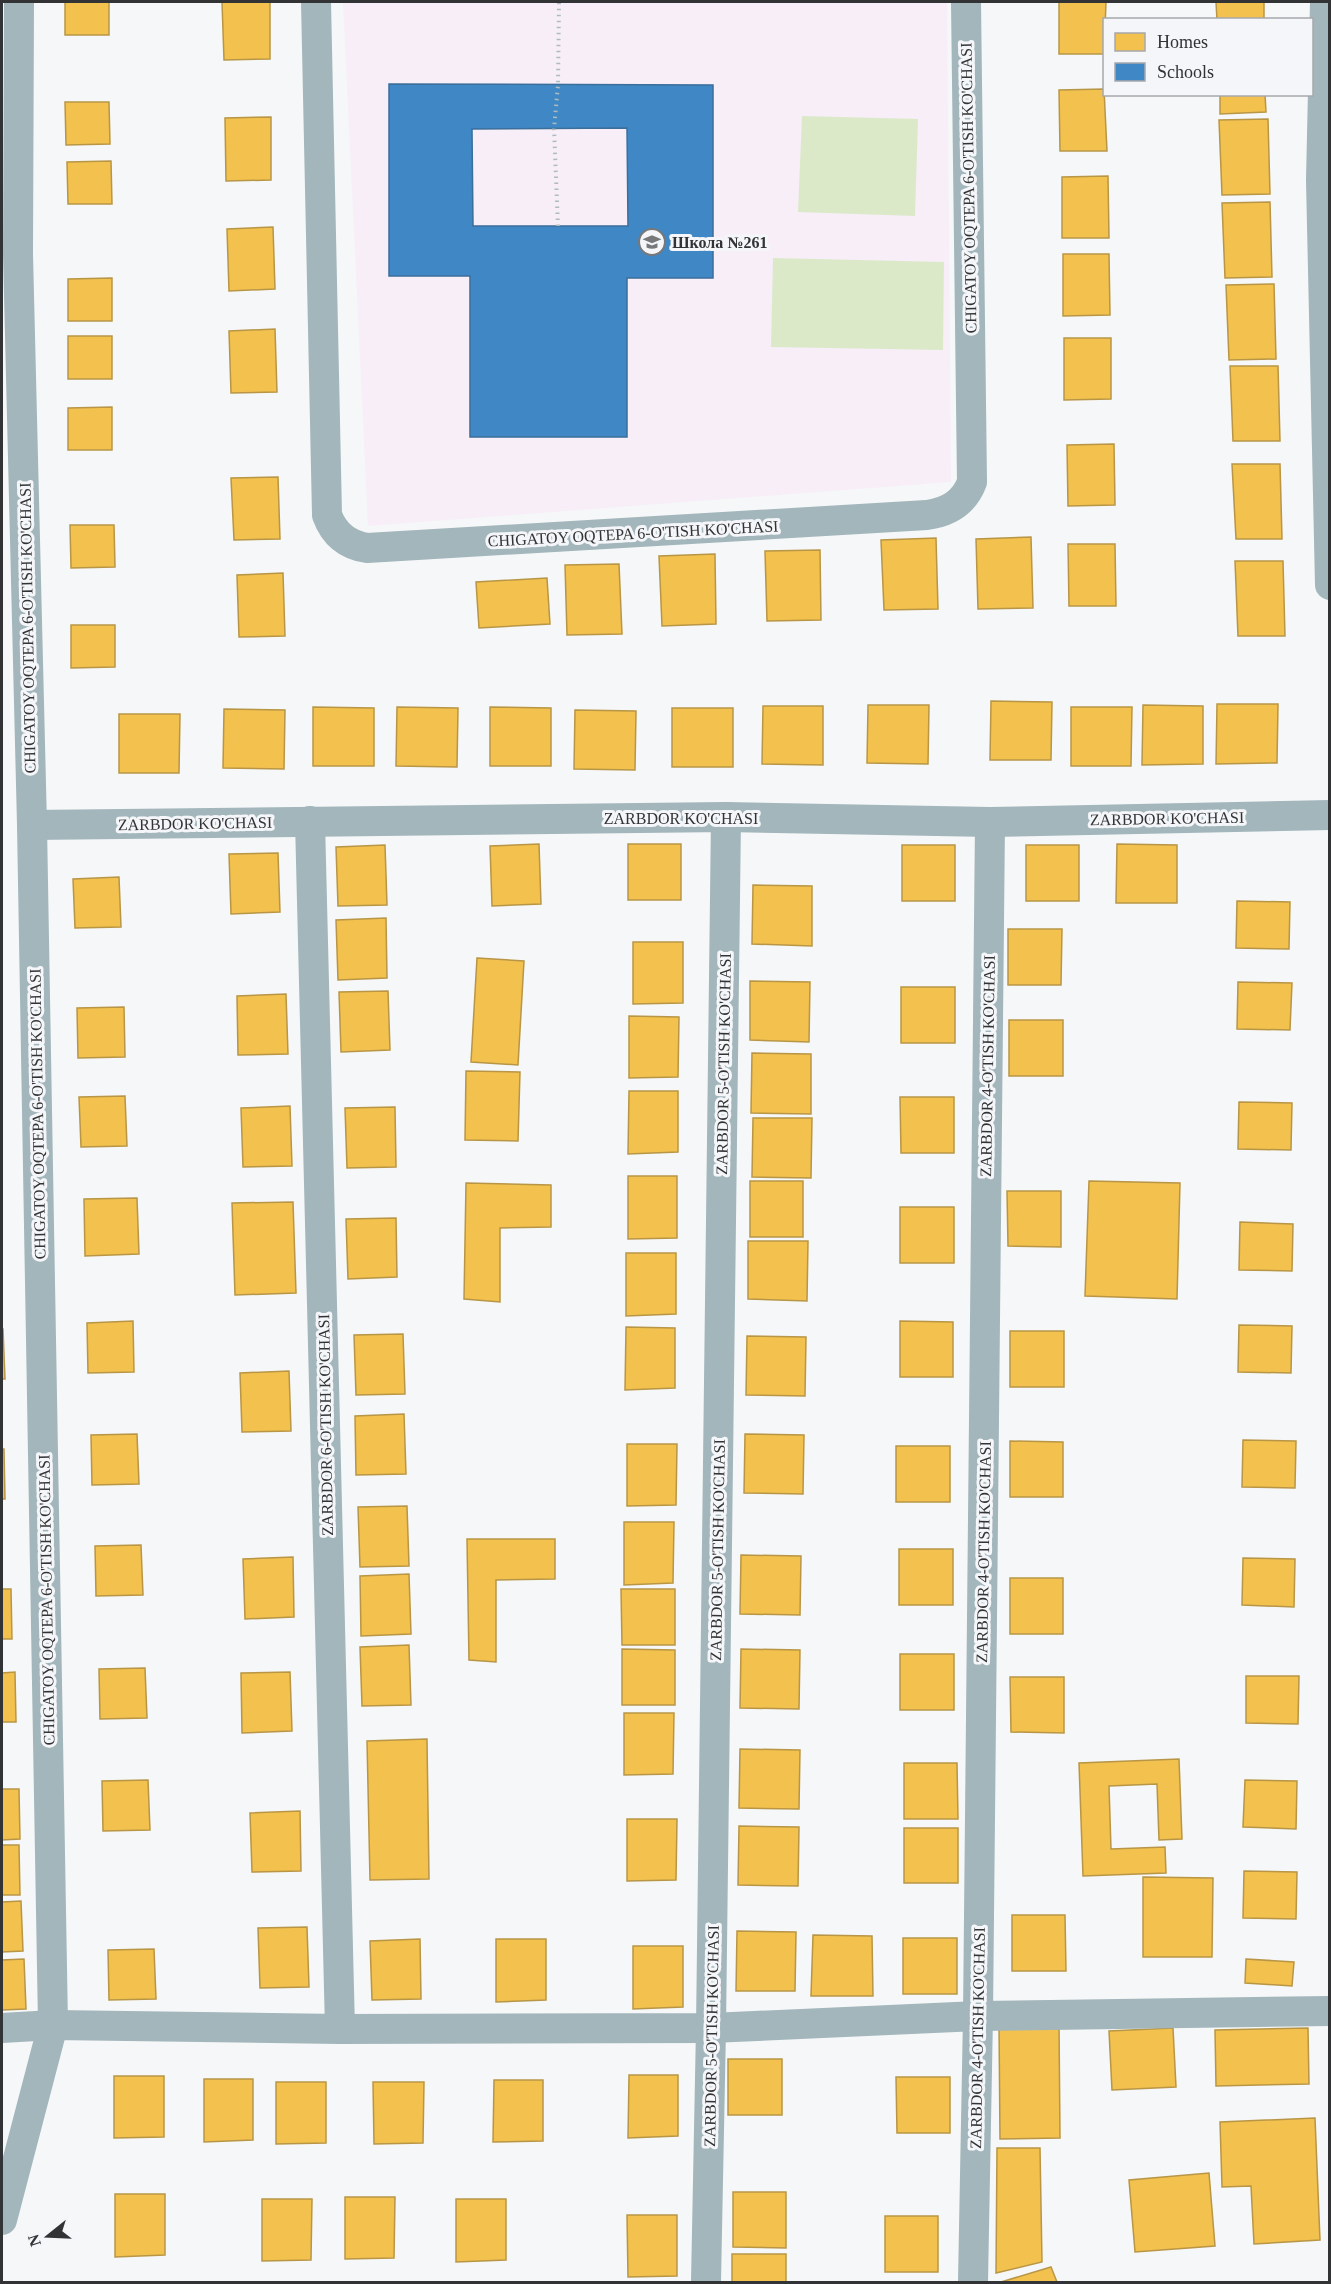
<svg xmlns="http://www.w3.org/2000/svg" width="1331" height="2284" font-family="'Times New Roman',serif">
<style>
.education{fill:#f7eef8}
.green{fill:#dbe9c9}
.homes{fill:#f2c14e;stroke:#b89646;stroke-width:1.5}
.schools{fill:#3f88c5;stroke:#3b6e9a;stroke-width:1.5;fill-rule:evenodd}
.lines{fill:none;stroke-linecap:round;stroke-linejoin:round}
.path{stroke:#afbcbd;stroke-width:4;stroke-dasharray:1.5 4.5;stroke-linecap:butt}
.street{stroke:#a2b6bb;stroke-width:30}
.labels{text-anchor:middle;stroke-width:6;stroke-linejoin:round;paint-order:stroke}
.street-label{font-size:16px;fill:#323334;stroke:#f5f6f9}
.poi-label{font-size:16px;font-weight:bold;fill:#323334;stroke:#f5f6f9;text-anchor:start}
</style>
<rect width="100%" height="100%" fill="#f6f7f8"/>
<path class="education" d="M343 2H947L951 482 368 526Z"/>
<g class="green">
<path d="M802 116 918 119 915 216 798 212Z"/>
<path d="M773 258 944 262 943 350 771 347Z"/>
</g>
<g class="homes">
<rect x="65" y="2" width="44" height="33"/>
<path d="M222 2H270V59L224 60Z"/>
<path d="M1059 2H1106L1104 54H1059Z"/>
<path d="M1216 2H1264V20H1217Z"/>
<path d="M1104 89 1107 151H1060L1059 90Z"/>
<path d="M1220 94H1265L1266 112 1220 114Z"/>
<path d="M65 102H109L110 144 66 145Z"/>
<path d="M271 117V180L226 181 225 118Z"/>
<path d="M1268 119 1270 194 1222 195 1219 120Z"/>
<path d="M111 161 112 204H68L67 162Z"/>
<path d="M1108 176 1109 238H1062V177Z"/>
<path d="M1270 202 1272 277 1225 278 1222 203Z"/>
<path d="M273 227 275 289 229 291 227 229Z"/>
<path d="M1063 254H1109L1110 315 1063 316Z"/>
<path d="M112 278V321H68V279Z"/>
<path d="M1274 284 1276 359 1229 360 1226 285Z"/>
<path d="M275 329 277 392 231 393 229 331Z"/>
<rect x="68" y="336" width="44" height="43"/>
<path d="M1064 338H1111V399L1064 400Z"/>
<path d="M1230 366H1278L1280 441H1233Z"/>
<path d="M112 407V450H68V408Z"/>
<path d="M1114 444 1115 505 1068 506 1067 445Z"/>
<path d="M1232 464H1280L1282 539H1236Z"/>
<path d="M278 477 280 539 234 540 231 478Z"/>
<path d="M70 525H114L115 567 71 568Z"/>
<path d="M1031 537 1033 608 978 609 976 539Z"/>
<path d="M936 538 938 609 884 610 881 540Z"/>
<path d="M1068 544H1115L1116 606H1069Z"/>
<path d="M820 550 821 620 767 621 765 551Z"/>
<path d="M715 554 716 624 662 626 659 556Z"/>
<path d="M1235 561H1283L1285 636H1238Z"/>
<path d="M619 564 622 634 567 635 565 565Z"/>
<path d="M283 573 285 636 239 637 237 575Z"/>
<path d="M547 578 550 624 479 628 476 582Z"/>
<path d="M71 625H115V667L71 668Z"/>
<path d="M991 701 1052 702 1051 760H990Z"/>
<path d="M1217 704H1278L1277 763 1216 764Z"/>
<path d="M868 705H929L928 764 867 763Z"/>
<path d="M1143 705 1203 706V764L1142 765Z"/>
<path d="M763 706H823V765L762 764Z"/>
<path d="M313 707 374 708V766H313Z"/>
<path d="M397 707 458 708 457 767 396 766Z"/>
<path d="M490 707 551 708V766H490Z"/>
<path d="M1071 707H1132L1131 766H1071Z"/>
<rect x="672" y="708" width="61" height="59"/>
<path d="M224 709 285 710 284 769 223 768Z"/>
<path d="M575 710 636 711 635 770 574 769Z"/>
<path d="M119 714H180L179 773H119Z"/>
<path d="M539 844 541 904 492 906 490 846Z"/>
<rect x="628" y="844" width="53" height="56"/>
<path d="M1117 844 1177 845V903H1116Z"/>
<path d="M385 845 387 905 338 906 336 847Z"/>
<rect x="902" y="845" width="53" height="56"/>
<rect x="1026" y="845" width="53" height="56"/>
<path d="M278 853 280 912 231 914 229 854Z"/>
<path d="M119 877 121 927 75 928 73 879Z"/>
<path d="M753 885 812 886V946L752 944Z"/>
<path d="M1237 901 1290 902 1289 949 1236 948Z"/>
<path d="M386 918 387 978 338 980 336 920Z"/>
<path d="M1008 929H1062L1061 985H1008Z"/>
<path d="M633 942H683V1003L633 1004Z"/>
<path d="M477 958 524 961 518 1065 471 1062Z"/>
<path d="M750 981 810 982 809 1042 750 1040Z"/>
<path d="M1238 982 1292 983 1290 1030 1237 1029Z"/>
<rect x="901" y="987" width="54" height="56"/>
<path d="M388 991 390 1050 341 1052 339 992Z"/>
<path d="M286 994 288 1054 238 1055 237 996Z"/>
<path d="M124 1007 125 1057 78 1058 77 1008Z"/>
<path d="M629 1016 679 1017 678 1077 629 1078Z"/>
<rect x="1009" y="1020" width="54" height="56"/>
<path d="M752 1053 811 1054V1114L751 1113Z"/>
<path d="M466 1071 520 1072 518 1141 465 1140Z"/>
<path d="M629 1091H678V1152L628 1154Z"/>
<path d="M125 1096 127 1146 81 1147 79 1097Z"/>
<path d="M900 1097H954V1153H901Z"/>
<path d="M1239 1102 1292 1103 1291 1150 1238 1149Z"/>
<path d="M290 1106 292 1166 243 1167 241 1108Z"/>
<path d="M395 1107 396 1167 347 1168 345 1108Z"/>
<path d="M753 1118H812L811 1178 752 1177Z"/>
<path d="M628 1176H677V1238L628 1239Z"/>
<rect x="750" y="1181" width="53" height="56"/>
<path d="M1089 1181 1180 1183 1177 1299 1085 1296Z"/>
<path d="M466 1183 551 1185V1227L500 1228V1302L464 1299Z"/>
<path d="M1007 1191H1061V1247L1008 1246Z"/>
<path d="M137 1198 139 1254 85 1256 84 1199Z"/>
<path d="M293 1202 296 1293 235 1295 232 1203Z"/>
<rect x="900" y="1207" width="54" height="56"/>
<path d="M396 1218 397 1277 348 1279 346 1219Z"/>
<path d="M1240 1222 1293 1224 1292 1271 1239 1270Z"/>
<path d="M748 1241H808L807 1301 748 1299Z"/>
<path d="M626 1253H676V1314L626 1316Z"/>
<path d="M133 1321 134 1372 88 1373 87 1323Z"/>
<path d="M900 1321 953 1322V1377H900Z"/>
<path d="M1239 1325 1292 1326 1291 1373 1238 1372Z"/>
<path d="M626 1327 675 1328V1388L625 1390Z"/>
<path d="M2 1329H3L5 1379H2Z"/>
<rect x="1010" y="1331" width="54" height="56"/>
<path d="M403 1334 405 1394 356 1395 354 1335Z"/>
<path d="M747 1336 806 1337 805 1396 746 1395Z"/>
<path d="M289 1371 291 1431 242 1432 240 1373Z"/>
<path d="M404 1414 406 1474 356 1475 355 1416Z"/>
<path d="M137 1434 139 1484 92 1485 91 1435Z"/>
<path d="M745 1434 804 1435 803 1494 744 1493Z"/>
<path d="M1243 1440 1296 1441 1295 1488 1242 1487Z"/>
<path d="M1010 1441 1063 1442V1497H1010Z"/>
<path d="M627 1444H677L676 1505 627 1506Z"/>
<rect x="896" y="1446" width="54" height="56"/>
<path d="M2 1449H4L5 1499H2Z"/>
<path d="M407 1506 409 1566 360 1567 358 1507Z"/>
<path d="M624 1522H674L673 1583 624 1585Z"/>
<path d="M467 1539H555V1579L496 1580V1662L469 1660Z"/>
<path d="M141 1545 143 1595 96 1596 95 1546Z"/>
<rect x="899" y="1549" width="54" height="56"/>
<path d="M741 1555 801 1556 800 1615 740 1614Z"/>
<path d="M293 1557 294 1617 245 1619 243 1559Z"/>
<path d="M1243 1558 1295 1559 1294 1607 1242 1605Z"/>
<path d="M409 1574 411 1634 361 1636 360 1576Z"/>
<rect x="1010" y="1578" width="53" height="56"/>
<path d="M2 1589H11L12 1639H2Z"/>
<path d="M621 1589H675V1645H622Z"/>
<path d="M409 1645 411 1705 362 1706 360 1647Z"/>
<path d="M622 1649 675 1650V1705H622Z"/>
<path d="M741 1649 800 1650 799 1709 740 1708Z"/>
<rect x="900" y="1654" width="54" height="56"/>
<path d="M145 1668 147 1718 100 1719 99 1669Z"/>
<path d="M15 1672 16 1722H2V1673Z"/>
<path d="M290 1672 292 1731 242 1733 241 1673Z"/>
<path d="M1246 1676H1299L1298 1724 1246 1723Z"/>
<path d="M1010 1677H1064V1733L1011 1732Z"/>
<path d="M624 1713H674L673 1774 624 1775Z"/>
<path d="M427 1739 429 1879 370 1880 367 1741Z"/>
<path d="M740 1749 800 1750 799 1809 739 1808Z"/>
<path d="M1179 1759 1182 1839 1159 1840 1157 1784 1109 1786 1111 1849 1165 1847 1166 1873 1083 1876 1079 1763Z"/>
<path d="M904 1763H957L958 1819H904Z"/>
<path d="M148 1780 150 1830 103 1831 102 1781Z"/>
<path d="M1245 1780 1297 1781 1296 1829 1243 1827Z"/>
<path d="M2 1789H19L20 1839 2 1840Z"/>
<path d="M300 1811 301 1871 252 1872 250 1813Z"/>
<path d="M627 1819H677L676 1880 627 1881Z"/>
<path d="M739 1826 799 1827 798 1886 738 1885Z"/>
<rect x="904" y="1828" width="54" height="55"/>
<path d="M2 1845H19L20 1895H2Z"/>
<path d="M1244 1871 1297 1872 1296 1919 1243 1918Z"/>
<path d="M1143 1877 1213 1878 1212 1957H1143Z"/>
<path d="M21 1901 23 1951 2 1952V1902Z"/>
<path d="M1012 1915H1065L1066 1971H1012Z"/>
<path d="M307 1927 309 1987 260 1988 258 1928Z"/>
<path d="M737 1931 796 1932 795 1991H736Z"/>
<path d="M813 1935 872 1936 873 1996H811Z"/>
<rect x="903" y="1938" width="54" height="56"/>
<path d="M420 1939 421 1999 372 2000 370 1941Z"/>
<path d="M496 1939H546V2000L496 2002Z"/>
<path d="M633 1946H683V2007L633 2009Z"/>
<path d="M154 1949 156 1999 109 2000 108 1950Z"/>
<path d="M24 1959 26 2009 2 2010V1960Z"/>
<path d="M1246 1959 1294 1962 1292 1986 1245 1983Z"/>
<path d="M999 2023H1059L1060 2138 1000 2139Z"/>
<path d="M1173 2028 1176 2087 1112 2090 1109 2031Z"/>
<path d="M1308 2028 1309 2084 1216 2086 1215 2030Z"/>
<rect x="728" y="2059" width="54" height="56"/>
<path d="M629 2075H678V2136L628 2138Z"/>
<path d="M114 2076H164V2137L114 2138Z"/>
<path d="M896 2077H950V2133H897Z"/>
<path d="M204 2079H253V2140L204 2142Z"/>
<path d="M494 2080H543V2141L493 2142Z"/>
<path d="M276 2082H326V2143L276 2144Z"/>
<path d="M373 2082H424L423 2143 374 2144Z"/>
<path d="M1315 2118 1320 2240 1254 2244 1251 2186 1222 2187 1220 2122Z"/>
<path d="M997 2148H1040L1042 2262 996 2273Z"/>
<path d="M1209 2173 1215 2246 1135 2252 1129 2180Z"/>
<path d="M733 2192H786V2248L733 2247Z"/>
<path d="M115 2194H165V2255L115 2257Z"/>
<path d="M345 2197H395L394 2258 345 2259Z"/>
<path d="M262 2199H312L311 2260 262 2261Z"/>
<path d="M456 2199H506V2260L456 2262Z"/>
<path d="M627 2215H677V2276L628 2277Z"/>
<rect x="885" y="2216" width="53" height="56"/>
<rect x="732" y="2254" width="54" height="28"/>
<path d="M1051 2267 1057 2282H1001Z"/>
</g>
<path class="schools" d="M389 84 713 85V278H627V437H470V276H389ZM627 128 628 226H473L472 129Z"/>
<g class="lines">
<path class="path" d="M558 226 554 129 558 85 559 2"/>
<g class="street">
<path d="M316 2 327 515C334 534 347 545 367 548L927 515C948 512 964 503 972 482L966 2"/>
<path d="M1325 2 1321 180 1330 585"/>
<path d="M310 821 340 2029"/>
<path d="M32 825 726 817 990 822 1330 815"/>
<path d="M2 2028 53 2025 340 2029 711 2028 978 2016 1330 2011"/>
<path d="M2 2220 53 2025 32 825 18 254 19 2"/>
<path d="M706 2282 711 2028 726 817"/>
<path d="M973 2282 978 2016 990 822"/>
</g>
</g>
<defs>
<symbol id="school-ring" viewBox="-11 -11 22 22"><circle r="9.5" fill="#f5f6f9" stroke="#777879" stroke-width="1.5"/><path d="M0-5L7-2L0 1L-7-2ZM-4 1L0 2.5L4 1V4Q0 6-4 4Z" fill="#777879"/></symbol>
</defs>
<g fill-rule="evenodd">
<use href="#school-ring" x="637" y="227" width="30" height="30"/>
</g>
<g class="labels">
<g class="street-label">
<text transform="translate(968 188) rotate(-91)" y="6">CHIGATOY OQTEPA 6-O'TISH KO'CHASI</text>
<text transform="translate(633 533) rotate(-3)" y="6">CHIGATOY OQTEPA 6-O'TISH KO'CHASI</text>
<text transform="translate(27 628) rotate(-91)" y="6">CHIGATOY OQTEPA 6-O'TISH KO'CHASI</text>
<text x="681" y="824">ZARBDOR KO'CHASI</text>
<text transform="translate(1167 818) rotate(-1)" y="6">ZARBDOR KO'CHASI</text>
<text transform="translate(195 823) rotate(-1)" y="6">ZARBDOR KO'CHASI</text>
<text transform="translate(723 1064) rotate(-89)" y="6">ZARBDOR 5-O'TISH KO'CHASI</text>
<text transform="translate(987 1066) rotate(-89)" y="6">ZARBDOR 4-O'TISH KO'CHASI</text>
<text transform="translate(37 1114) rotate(-91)" y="6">CHIGATOY OQTEPA 6-O'TISH KO'CHASI</text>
<text transform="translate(325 1425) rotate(-91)" y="6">ZARBDOR 6-O'TISH KO'CHASI</text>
<text transform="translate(717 1550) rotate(-89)" y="6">ZARBDOR 5-O'TISH KO'CHASI</text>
<text transform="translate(983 1552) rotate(-89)" y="6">ZARBDOR 4-O'TISH KO'CHASI</text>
<text transform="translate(46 1600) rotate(-91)" y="6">CHIGATOY OQTEPA 6-O'TISH KO'CHASI</text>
<text transform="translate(711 2036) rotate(-89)" y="6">ZARBDOR 5-O'TISH KO'CHASI</text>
<text transform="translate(977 2038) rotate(-89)" y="6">ZARBDOR 4-O'TISH KO'CHASI</text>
</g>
<g class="poi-label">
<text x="672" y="248">Школа №261</text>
</g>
</g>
<rect width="1331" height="2284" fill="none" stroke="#323334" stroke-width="6"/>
<rect x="1103" y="18" width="210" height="78" fill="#f5f6f9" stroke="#a7a8aa" stroke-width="1.5"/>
<rect x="1115" y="33" width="30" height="18" fill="#f2c14e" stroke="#a7a8aa" stroke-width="1.5"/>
<text x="1157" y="48" font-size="18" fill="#323334">Homes</text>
<rect x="1115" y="63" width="30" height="18" fill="#3f88c5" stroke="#a7a8aa" stroke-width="1.5"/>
<text x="1157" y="78" font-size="18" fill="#323334">Schools</text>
<g transform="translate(48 2236) rotate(252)" stroke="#f5f6f9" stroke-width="4.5" paint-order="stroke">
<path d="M0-4.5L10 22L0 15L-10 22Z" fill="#323334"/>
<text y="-9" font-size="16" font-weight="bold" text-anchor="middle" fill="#323334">N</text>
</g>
</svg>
